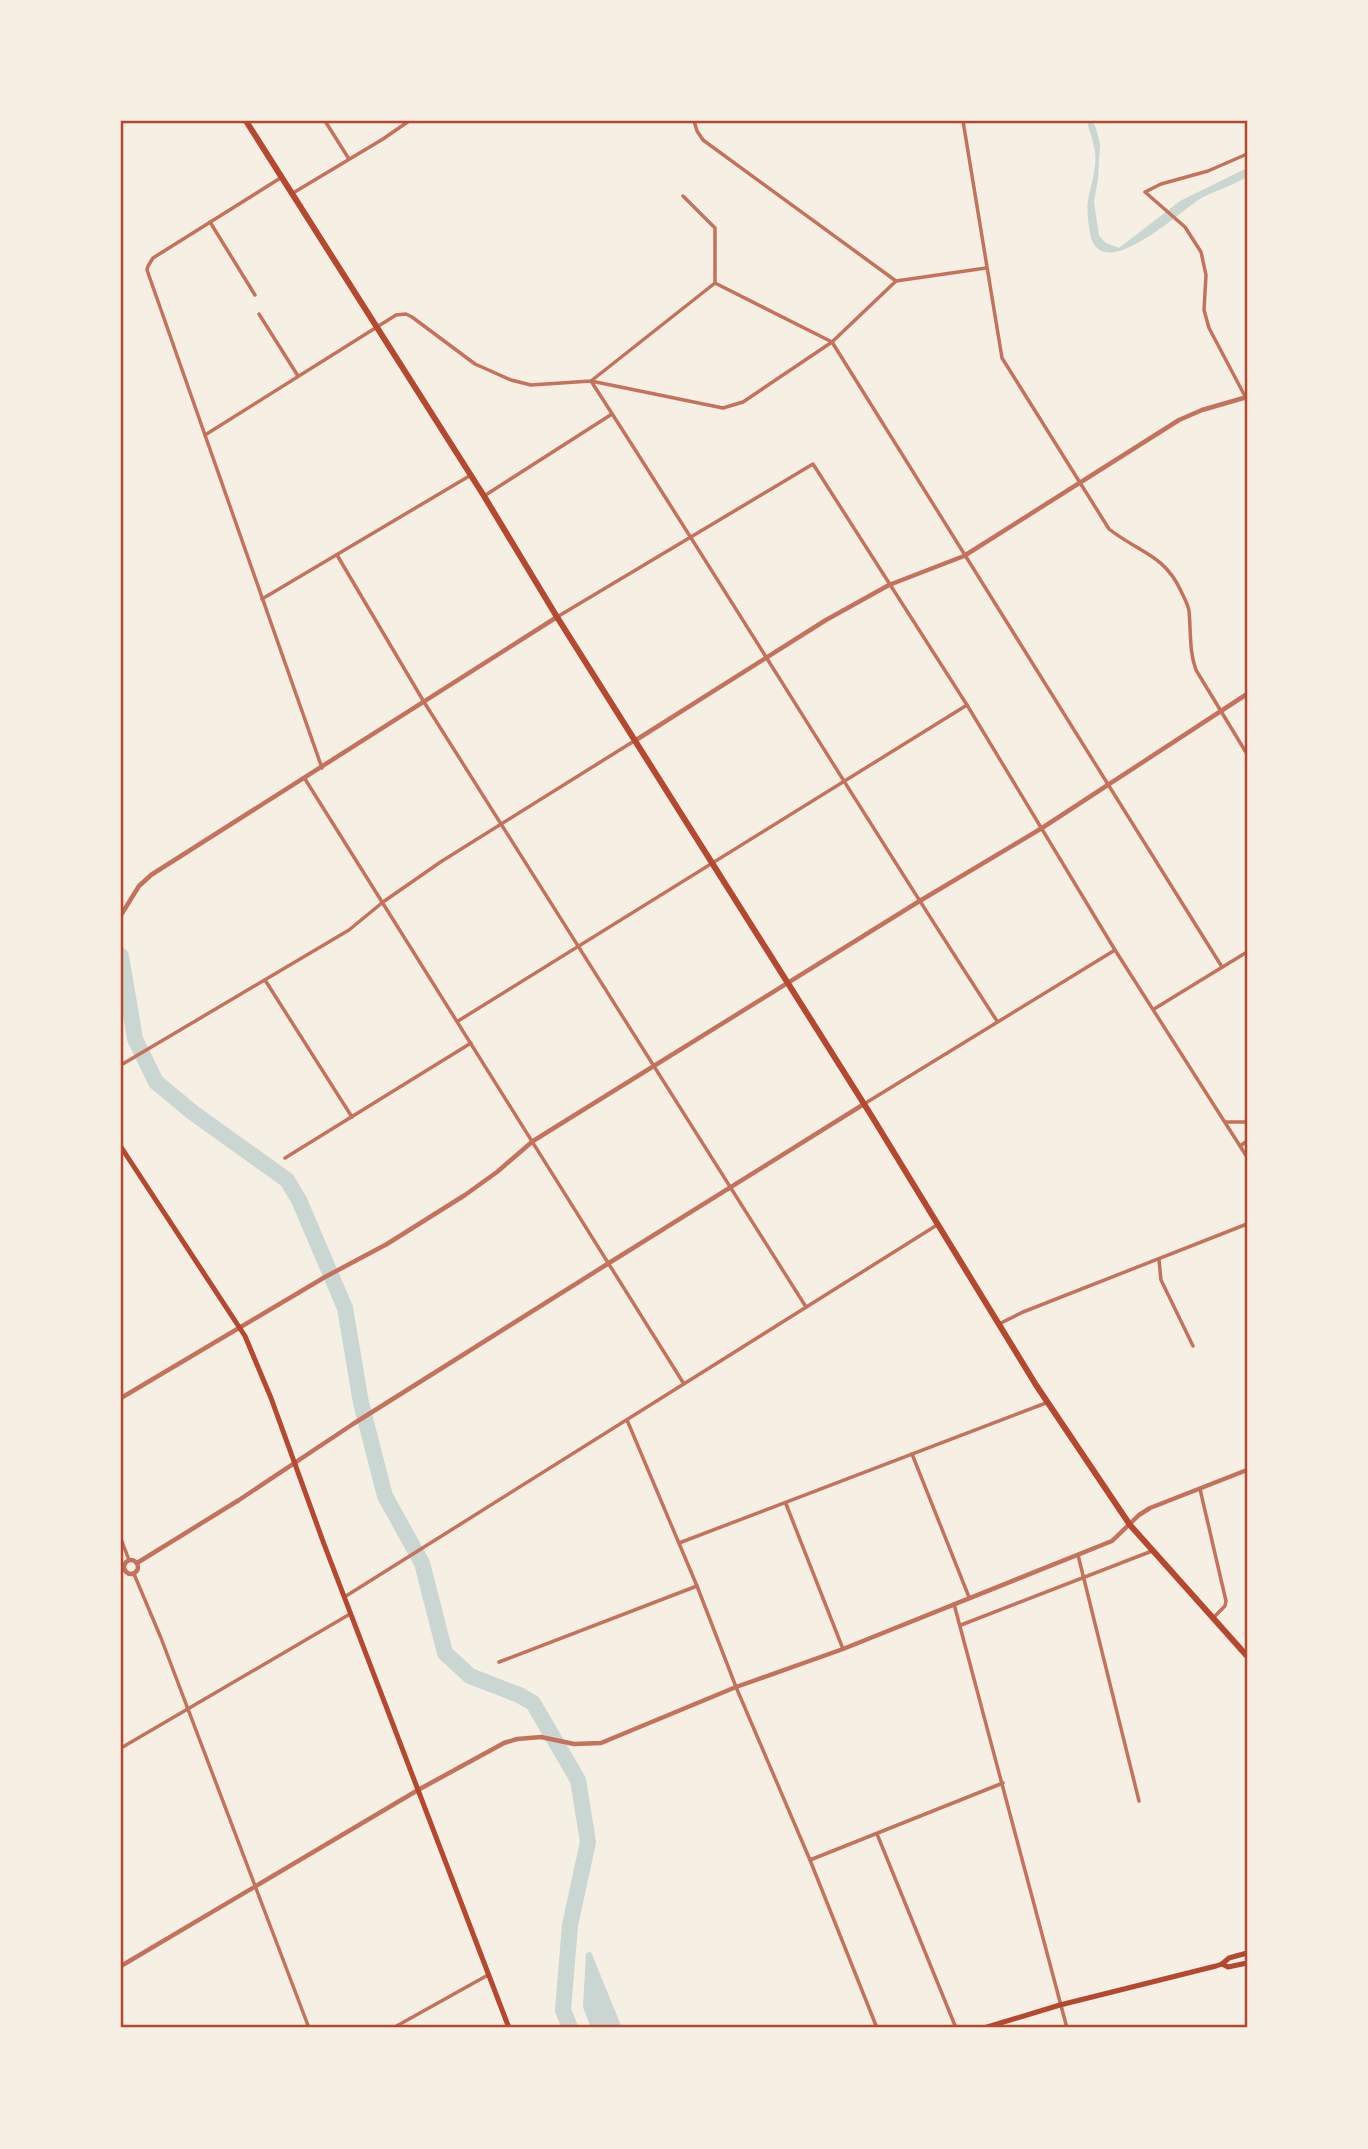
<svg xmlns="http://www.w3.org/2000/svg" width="1368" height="2149" font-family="'Nunito Sans',sans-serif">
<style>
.water{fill:#c9d6d2}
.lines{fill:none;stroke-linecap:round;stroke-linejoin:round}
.river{stroke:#c9d6d2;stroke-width:16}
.minor{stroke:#c5725c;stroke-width:3.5}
.tertiary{stroke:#c5725c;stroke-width:4.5}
.secondary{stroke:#b5482f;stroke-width:5}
.primary{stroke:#b5482f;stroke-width:6}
.neatline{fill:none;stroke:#b5482f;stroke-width:2.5}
</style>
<rect width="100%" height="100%" fill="#f6efe4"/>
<g class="water">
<path d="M1087 121H1092L1096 128 1100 144 1098 179 1094 202 1099 236 1106 243 1119 248 1180 201 1247 168V177C1233 185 1218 190 1203 197 1183 208 1100 289 1090 233 1088 221 1086 206 1089 195 1092 182 1097 166 1095 152 1094 142 1089 131 1087 121Z"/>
<path d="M591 1952 622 2028H591L583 2007 586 1953Z"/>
</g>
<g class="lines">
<path class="river" d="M121 956 135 1039 156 1082 192 1112 287 1180 299 1200 345 1308 361 1403 385 1496 422 1563 445 1653 470 1676 519 1695 533 1703 578 1780 588 1842 570 1925 563 2010 570 2028"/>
<g class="minor">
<path d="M325 121 349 159"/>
<path d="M694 121 697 131 703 140 896 281"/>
<path d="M963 121 1002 358 1109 529C1138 552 1164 554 1181 591 1184 598 1188 604 1189 611 1191 631 1189 651 1196 670L1247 754"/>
<path d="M1247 154 1208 171 1161 184 1145 192 1185 227 1201 252 1206 275 1204 310 1209 328 1247 400"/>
<path d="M282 177 153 258 148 266 147 270 322 768"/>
<path d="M293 193 383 139 409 121"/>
<path d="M210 222 255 295"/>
<path d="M715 283 832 342 1222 967"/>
<path d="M259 314 298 376"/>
<path d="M591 381C728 593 859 809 997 1021"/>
<path d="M591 381 723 408 743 402 832 342 896 281 986 268"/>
<path d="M205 435 396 315 406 314 412 317 475 364 511 380 531 385 591 381 715 283V228L683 196"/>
<path d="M484 496 612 414"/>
<path d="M337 555 424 702 806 1307"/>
<path d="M262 599 471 475"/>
<path d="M557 617 813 464 967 705 1115 950 1247 1157"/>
<path d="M305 779 684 1384"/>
<path d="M265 980 352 1117"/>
<path d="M1154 1009 1247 952"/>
<path d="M458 1021 967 705"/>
<path d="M121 1065 349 930 383 902 442 861 634 741"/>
<path d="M864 1104 1115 950"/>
<path d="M1226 1122H1247"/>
<path d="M1240 1146 1247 1141"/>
<path d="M285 1158 471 1043"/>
<path d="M1159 1260 1161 1280 1193 1346"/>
<path d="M999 1324 1023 1312 1247 1224"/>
<path d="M627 1420 697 1586 736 1687 810 1860 877 2028"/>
<path d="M912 1454 969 1597"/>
<path d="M1200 1489 1226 1601 1225 1606 1213 1618"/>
<path d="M786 1504 843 1649"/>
<path d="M121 1539 129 1560"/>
<path d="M679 1543 1046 1403"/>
<path d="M1078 1555 1139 1801"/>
<path d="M134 1574 161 1638 309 2028"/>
<path d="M346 1596 937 1225"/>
<path d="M954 1604 1067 2028"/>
<path d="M961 1625 1152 1551"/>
<path d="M499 1662 697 1586"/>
<path d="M121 1748 350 1614"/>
<path d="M877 1834 956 2028"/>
<path d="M810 1860 1003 1783"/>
<path d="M714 2027V2028"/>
<path d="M393 2028 488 1975"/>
</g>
<g class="tertiary">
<path d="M636 740 826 620 889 585 964 556 1179 420 1202 410 1247 397"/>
<path d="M121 915 139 886 151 875 557 617"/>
<path d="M121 1398 325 1277 387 1244 465 1195 497 1172 533 1141 918 902 1042 828 1247 694"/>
<circle cx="131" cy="1567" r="7"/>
<path d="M137 1563 239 1500 353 1424 609 1263 864 1104"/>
<path d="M121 1966 418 1790 504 1743 517 1739 541 1737 574 1744 601 1743 736 1687 843 1649 1112 1541 1139 1515 1150 1508 1247 1470"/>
</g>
<g class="secondary">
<path d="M121 1147 245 1336 271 1398 324 1544 509 2028"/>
<path d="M1222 1964 1228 1967 1247 1963"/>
<path d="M984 2028 1060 2005 1216 1966 1222 1964 1229 1958 1247 1953"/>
</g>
<path class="primary" d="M246 121 484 496 557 617 871 1115 1036 1385 1130 1525 1247 1656"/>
</g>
<rect width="1368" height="2149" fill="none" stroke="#f6efe4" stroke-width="245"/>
<rect x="122" y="122" width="1124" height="1904" class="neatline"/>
</svg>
